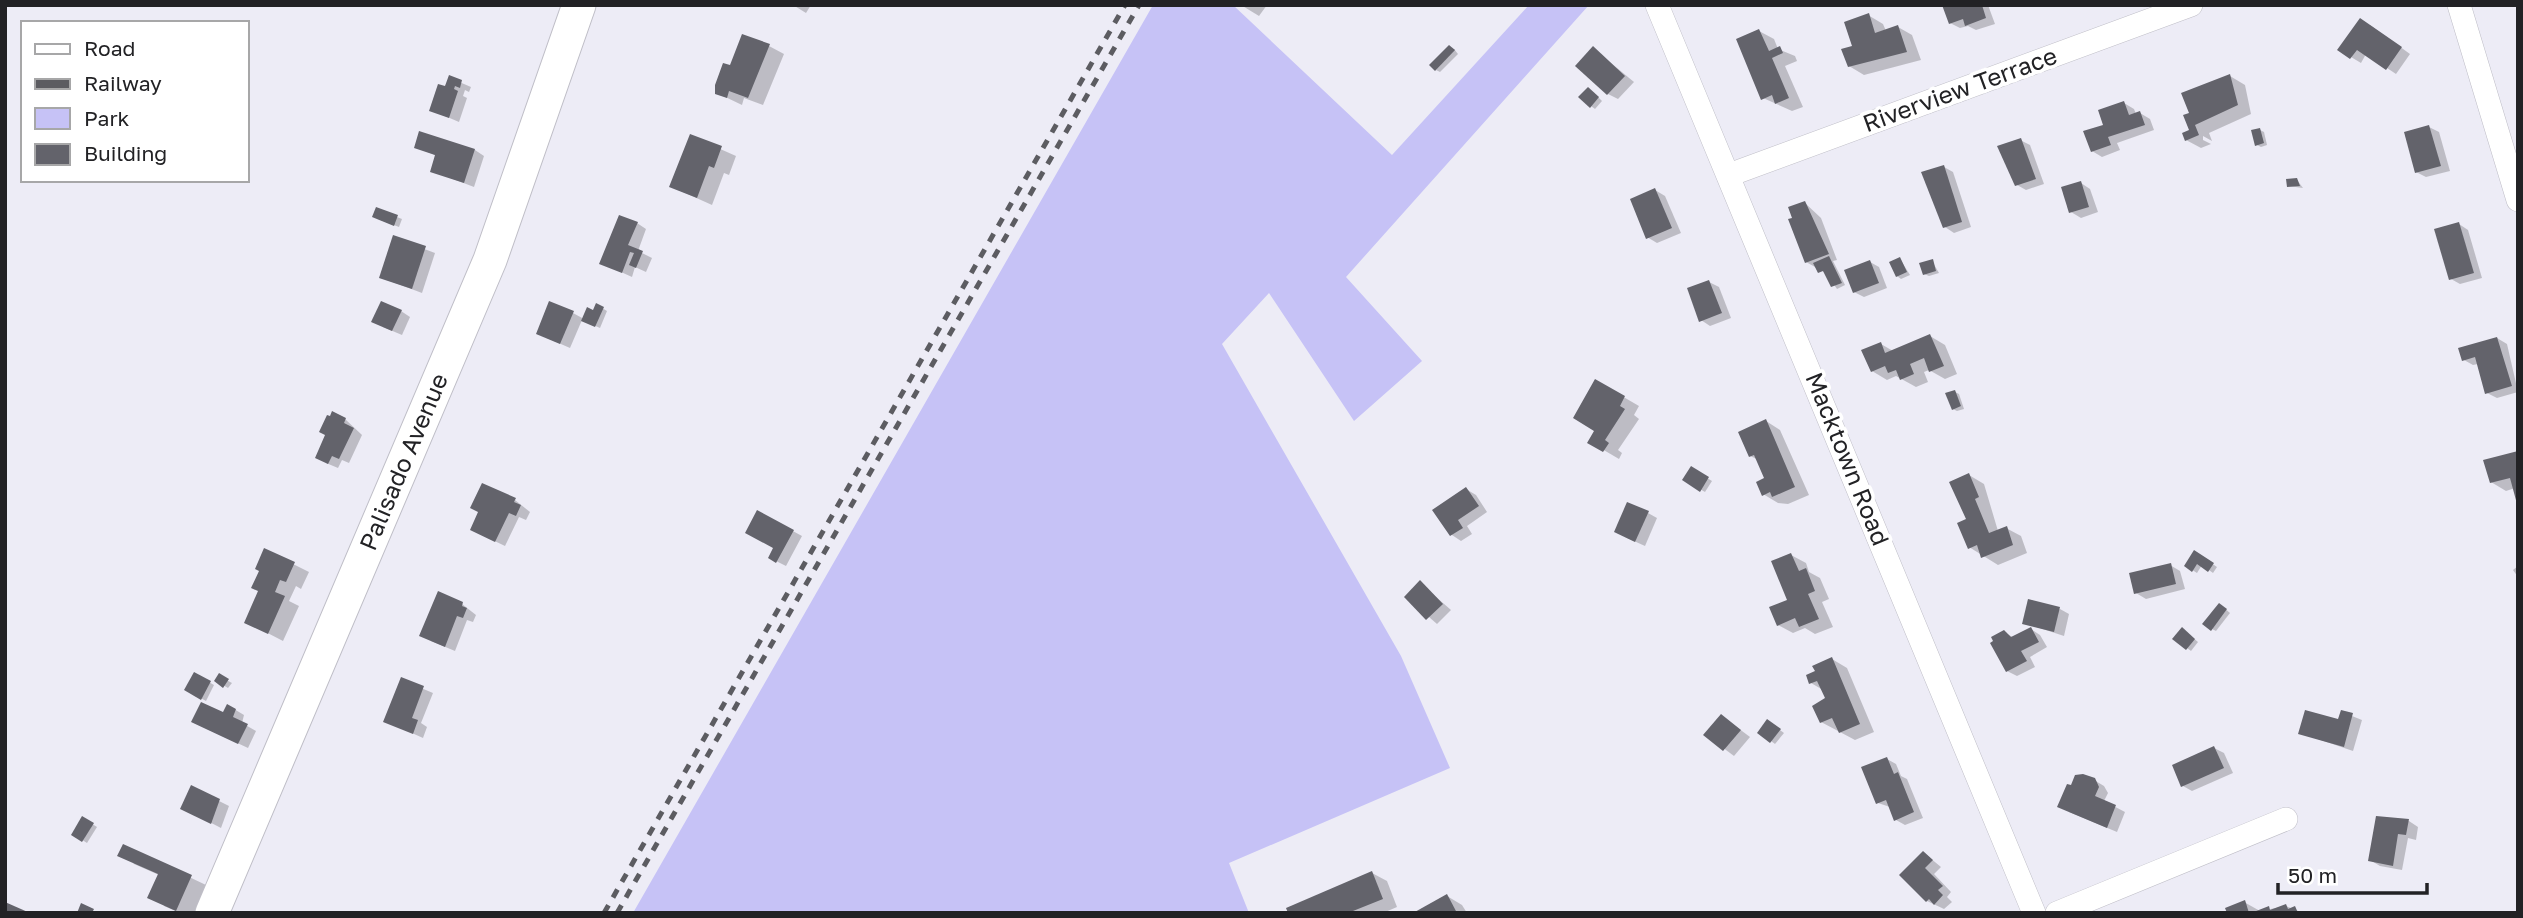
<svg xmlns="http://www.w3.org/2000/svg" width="2523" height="918" font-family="'Golos Text',sans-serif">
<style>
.green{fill:#c6c2f6}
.shadow{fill:#0003}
.building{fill:#63636b}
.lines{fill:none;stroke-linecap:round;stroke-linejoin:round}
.minor-casing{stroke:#bfbec7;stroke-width:24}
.secondary-casing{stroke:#bfbec7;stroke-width:35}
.minor{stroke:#fff;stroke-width:23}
.secondary{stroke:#fff;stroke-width:33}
.rail{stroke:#5c5c61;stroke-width:5;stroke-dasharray:9 9;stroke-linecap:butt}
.labels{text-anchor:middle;stroke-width:7;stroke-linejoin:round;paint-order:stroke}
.street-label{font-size:24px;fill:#222225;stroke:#fff}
</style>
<rect width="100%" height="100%" fill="#edecf6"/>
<path class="green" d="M1153 5H1233L1392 155 1529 5H1589L1346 277 1422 361 1354 421 1269 293 1222 344 1401 656 1450 768 1229 863 1249 913H633Z"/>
<g class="shadow">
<path d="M793 5H811L806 13Z"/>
<path d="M1241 5H1267L1259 16Z"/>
<path d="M1944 5H1988L1995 24 1976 30 1968 26 1960 28 1950 23Z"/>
<path d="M1868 15 1883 24 1886 31 1898 27 1912 35 1921 60 1864 75 1849 66Z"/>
<path d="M2370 25 2410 54 2396 74 2366 54 2361 63 2351 57Z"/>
<path d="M1759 31 1774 39 1778 49 1795 56 1797 61 1785 66 1803 107 1792 111 1763 98Z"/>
<path d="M769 46 784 54 763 105 744 98 742 105 717 93 731 68Z"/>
<path d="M1454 49 1458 54 1440 72 1436 70Z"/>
<path d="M1594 49 1634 82 1618 99 1608 94Z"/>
<path d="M2230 76 2245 85 2251 114 2209 133 2212 141 2203 136V140L2211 144 2201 148 2186 140 2191 131V114Z"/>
<path d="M450 78 471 87 469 92 465 90 463 96 467 98 459 122 431 110Z"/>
<path d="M1592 91 1602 101 1595 109 1591 106Z"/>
<path d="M2124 103 2134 109 2136 114 2140 113 2150 119 2154 130 2117 143 2120 150 2102 157 2092 151 2105 126Z"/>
<path d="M2429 127 2439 132 2450 171 2426 177 2416 172Z"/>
<path d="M2260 130 2264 132 2267 145 2261 147 2257 145Z"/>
<path d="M691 136 736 156 729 175 724 173 712 205 672 187Z"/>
<path d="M2020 140 2030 145 2044 184 2026 190 2017 185Z"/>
<path d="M416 147 475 150 484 156 474 187 432 171 437 156Z"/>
<path d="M1944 167 1953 172 1971 227 1954 233 1945 227Z"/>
<path d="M2297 180 2303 188 2288 186Z"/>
<path d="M2081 183 2090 189 2098 212 2081 218 2071 212Z"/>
<path d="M1655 190 1665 196 1681 233 1657 243 1647 237Z"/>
<path d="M1805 203 1821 218 1837 260 1833 261 1845 285 1837 289 1826 273 1806 262Z"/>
<path d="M377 209 402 219 399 227 378 219Z"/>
<path d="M637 223 646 229 638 251 652 258 646 272 635 267 632 277 601 263Z"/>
<path d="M2459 224 2468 230 2482 278 2460 284 2451 279Z"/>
<path d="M395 238 435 253 422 293 382 278Z"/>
<path d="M1900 259 1910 275 1901 279 1897 276Z"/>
<path d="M1932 261 1939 273 1929 276 1924 274Z"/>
<path d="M1870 262 1879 267 1887 288 1864 297 1854 292Z"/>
<path d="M1709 282 1719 287 1731 318 1710 326 1701 320Z"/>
<path d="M597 305 607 311 600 328 582 320 570 348 547 338 573 313 584 319 594 312Z"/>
<path d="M401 311 410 317 402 335 383 327Z"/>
<path d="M1930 336 1945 345 1957 374 1945 379 1929 370 1924 372 1928 382 1916 387 1896 376 1887 380 1872 371 1881 344 1893 351Z"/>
<path d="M2497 338 2507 344 2518 392 2497 398 2487 393 2478 364 2473 365 2464 360Z"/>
<path d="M1596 381 1639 406 1634 415 1639 419 1618 450 1622 453 1619 459 1590 442 1596 430Z"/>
<path d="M1955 392 1959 394 1964 409 1957 411 1953 409Z"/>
<path d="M345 419 362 435 349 463 342 460 338 468 326 463Z"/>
<path d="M1766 421 1780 430 1809 495 1788 504 1778 503 1763 494 1767 479 1759 460 1750 456Z"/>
<path d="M2518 453 2515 488 2506 491 2491 482Z"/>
<path d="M1691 468 1712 481 1705 492 1684 480Z"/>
<path d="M1969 475 1984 484 1998 531 2006 528 2021 536 2027 553 1998 565 1969 547Z"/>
<path d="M1466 489 1476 495 1487 512 1467 526 1472 534 1461 541 1452 535 1435 511Z"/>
<path d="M515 500 530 512 526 520 519 517 505 546 482 535Z"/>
<path d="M758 512 802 536 786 566 770 558 776 548Z"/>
<path d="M1648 513 1657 518 1645 546 1625 537Z"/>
<path d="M265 550 309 572 301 589 296 586 289 601 299 606 283 641 246 622 260 591Z"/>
<path d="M2195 552 2217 567 2213 573 2202 565 2197 573 2186 566Z"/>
<path d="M1791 555 1806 563 1809 572 1820 578 1829 599 1822 602 1833 627 1815 634 1805 628 1793 633 1778 625 1789 601Z"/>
<path d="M2170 565 2180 571 2185 589 2146 599 2136 593Z"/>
<path d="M2518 566V577L2513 570Z"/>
<path d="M1420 583 1451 610 1437 624 1406 597Z"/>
<path d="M462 604 476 615 473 622 467 620 455 651 431 641Z"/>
<path d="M2223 607 2230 613 2216 631 2212 629Z"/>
<path d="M2060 609 2069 614 2064 636 2024 623Z"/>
<path d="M2031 629 2040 635 2047 647 2030 657 2035 667 2017 676 2007 671 2004 632 2014 638Z"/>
<path d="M2186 632 2198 642 2191 651 2187 648Z"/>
<path d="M1832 659 1847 668 1874 732 1855 740 1821 722 1827 699 1823 690 1811 683 1817 672Z"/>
<path d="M195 674 214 685 206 701 186 690Z"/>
<path d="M219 676 232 683 228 688 216 681Z"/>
<path d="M402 680 433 693 421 723 427 727 423 738 385 721Z"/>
<path d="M234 709 244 715 242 723 256 731 248 748 203 727Z"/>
<path d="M2342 712 2362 720 2353 751 2300 733 2339 722Z"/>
<path d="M1722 716 1750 737 1734 756 1706 735Z"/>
<path d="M1772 724 1784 733 1775 744 1759 732Z"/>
<path d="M2214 748 2224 753 2233 773 2192 791 2183 786Z"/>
<path d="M1887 759 1896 764 1901 776 1907 779 1923 818 1905 825 1896 820 1890 807 1878 803Z"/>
<path d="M2094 780 2104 786 2108 793 2104 801 2125 812 2117 832 2069 812Z"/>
<path d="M219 801 229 806 221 828 192 813Z"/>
<path d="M83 818 97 827 87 843 73 834Z"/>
<path d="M2377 818 2409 821 2418 827 2416 840 2408 838 2402 870 2380 866 2370 860Z"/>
<path d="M124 846 206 885 194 913H180L164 906 159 875 134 864Z"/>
<path d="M1924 853 1941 867 1934 874 1951 892 1947 897 1952 902 1944 909 1927 901Z"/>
<path d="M1372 873 1387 881 1397 907 1383 913H1290Z"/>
<path d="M1447 896 1462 905 1467 913H1417Z"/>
<path d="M2244 902 2260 911 2286 906 2303 913H2229Z"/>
</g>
<g class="building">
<path d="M1942 5H1982L1986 18 1965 26 1963 19 1949 24Z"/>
<path d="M1869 13 1875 33 1898 25 1907 52 1848 67 1841 49 1852 46 1844 22Z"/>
<path d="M2360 18 2402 47 2386 70 2357 50 2350 59 2337 50Z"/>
<path d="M1759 29 1769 51 1780 46 1783 53 1772 58 1789 98 1775 104 1772 95 1761 100 1736 39Z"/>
<path d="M742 34 770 44 748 98 729 91 727 98 715 94V85L723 63 730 65Z"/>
<path d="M1449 45 1455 50 1435 71 1429 65Z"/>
<path d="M1593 46 1625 76 1607 95 1575 66Z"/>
<path d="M2230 74 2238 105 2195 125 2199 135 2185 141 2182 133 2189 130 2183 115 2189 113 2181 93Z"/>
<path d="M449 75 462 80 460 88 455 86 454 89 458 91 449 118 429 111 438 84 445 86Z"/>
<path d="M1588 87 1599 97 1590 108 1578 97Z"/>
<path d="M2124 101 2129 115 2140 111 2145 125 2108 137 2111 145 2091 152 2083 131 2103 125 2098 110Z"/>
<path d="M2429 125 2441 166 2415 173 2404 132Z"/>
<path d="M2260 128 2264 143 2255 146 2251 130Z"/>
<path d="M419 131 475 149 464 183 430 172 435 155 414 148Z"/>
<path d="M690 134 722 146 714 168 709 166 697 198 669 187Z"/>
<path d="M2021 138 2036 179 2015 186 1997 146Z"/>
<path d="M1944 165 1962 222 1943 228 1921 172Z"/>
<path d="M2297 178 2300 186 2287 187 2286 179Z"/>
<path d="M2081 181 2089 207 2069 213 2061 187Z"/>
<path d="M1655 188 1672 228 1646 239 1630 199Z"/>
<path d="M1805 201 1829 254 1805 263 1788 219 1792 218 1788 207Z"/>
<path d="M376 207 398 215 394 226 372 217Z"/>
<path d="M619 215 638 222 628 245 643 251 636 268 629 265 634 253 630 252 622 273 599 264Z"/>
<path d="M2459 222 2474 273 2449 280 2434 229Z"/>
<path d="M393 235 426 246 412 289 379 278Z"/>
<path d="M1829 256 1842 283 1831 287 1823 271 1818 273 1813 263Z"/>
<path d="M1900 257 1907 272 1896 277 1889 262Z"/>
<path d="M1933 259 1936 271 1923 275 1919 263Z"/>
<path d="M1870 260 1879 283 1853 293 1844 270Z"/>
<path d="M1709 280 1722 313 1699 322 1687 288Z"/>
<path d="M381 301 402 310 392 331 371 322Z"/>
<path d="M549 301 574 311 560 344 536 334Z"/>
<path d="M596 303 604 307 595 327 581 321 587 307 593 310Z"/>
<path d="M1930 334 1944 366 1929 372 1924 358 1910 364 1914 374 1900 380 1896 370 1888 373 1885 366 1871 372 1861 350 1881 342 1885 353Z"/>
<path d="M2497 337 2512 386 2485 394 2475 357 2462 361 2458 348Z"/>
<path d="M1595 379 1625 396 1620 406 1625 409 1605 440 1609 443 1603 452 1587 443 1594 431 1573 418Z"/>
<path d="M1955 390 1961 406 1952 410 1945 393Z"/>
<path d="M332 411 346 418 344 423 354 428 339 459 332 456 328 464 315 458 325 435 319 432 327 415 330 416Z"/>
<path d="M1766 419 1795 487 1772 497 1770 492 1762 496 1756 482 1764 478 1754 455 1749 457 1738 432Z"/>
<path d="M2518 451V504H2517L2510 478 2490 483 2483 460Z"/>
<path d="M1691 466 1709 477 1700 492 1682 480Z"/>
<path d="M1969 473 1979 497 1975 499 1989 533 2007 526 2013 545 1981 558 1977 545 1968 549 1957 523 1966 519 1949 482Z"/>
<path d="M482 483 516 498 514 502 521 505 516 516 509 513 495 542 470 530 478 512 470 508Z"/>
<path d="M1466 487 1479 506 1458 520 1463 528 1450 536 1432 510Z"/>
<path d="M1627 502 1649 511 1635 542 1614 532Z"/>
<path d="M757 510 794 530 776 563 768 558 773 548 745 533Z"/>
<path d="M264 548 295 562 286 582 280 580 275 592 285 596 268 634 244 623 258 591 251 588 259 571 255 569Z"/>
<path d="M2194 550 2214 563 2208 572 2197 564 2192 572 2184 566Z"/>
<path d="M1791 553 1799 571 1806 568 1815 591 1808 594 1819 619 1799 627 1795 618 1777 626 1769 607 1787 600 1771 561Z"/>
<path d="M2171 563 2176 584 2134 594 2129 573Z"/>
<path d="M1420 580 1443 604 1426 620 1404 597Z"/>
<path d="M438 591 463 602 462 606 467 608 463 618 457 616 445 647 419 636Z"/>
<path d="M2028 599 2060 607 2054 632 2022 624Z"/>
<path d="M2219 603 2227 609 2211 631 2202 624Z"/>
<path d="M2031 627 2039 642 2021 651 2027 661 2006 672 1990 643 1993 641 1991 637 2004 630 2011 637Z"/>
<path d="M2182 627 2195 639 2186 650 2172 639Z"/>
<path d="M1832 657 1860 724 1839 733 1832 718 1820 723 1812 706 1825 698 1817 681 1809 684 1806 675 1815 671 1812 666Z"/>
<path d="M194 672 211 681 201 700 184 690Z"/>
<path d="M219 673 229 679 223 688 214 681Z"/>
<path d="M401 677 424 686 412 718 418 720 413 734 383 722Z"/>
<path d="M201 702 223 712 227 704 236 709 233 717 248 724 238 744 191 722Z"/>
<path d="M2305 710 2338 719 2341 710 2353 713 2344 747 2298 734Z"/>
<path d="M1721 714 1741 730 1723 751 1703 735Z"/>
<path d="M1767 719 1781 729 1770 743 1757 733Z"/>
<path d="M2214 746 2224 768 2181 787 2172 765Z"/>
<path d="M1887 757 1894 774 1898 772 1914 812 1894 821 1886 800 1876 804 1861 767Z"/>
<path d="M2083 774 2095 778 2099 787 2095 796 2116 805 2107 828 2057 807 2067 784 2071 785 2075 775Z"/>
<path d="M191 785 220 799 211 824 180 809Z"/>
<path d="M82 816 94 823 82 842 71 835Z"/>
<path d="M2376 816 2409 819 2406 835 2398 834 2393 866 2368 861Z"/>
<path d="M123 844 192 875 176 911 147 898 158 874 117 856Z"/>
<path d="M1923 851 1933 860 1925 868 1943 886 1938 890 1943 895 1934 905 1929 899 1926 902 1899 875Z"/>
<path d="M1372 871 1383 899 1348 913H1288L1286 908Z"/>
<path d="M1447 894 1457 913H1413Z"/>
<path d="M2245 900 2249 913H2227L2225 908Z"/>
<path d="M5 902 30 913H5Z"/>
<path d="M81 903 94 909 92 913H77Z"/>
<path d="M2286 904 2288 909 2295 906 2298 913H2251L2269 906 2270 910Z"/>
</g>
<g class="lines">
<defs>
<g id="minor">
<path d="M1657 5 2034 913"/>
<path d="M2459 5 2518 200"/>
<path d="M1729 175 2191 5"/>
<path d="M2057 913 2286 819"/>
</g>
<path id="secondary" d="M212 913 490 260 579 5"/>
</defs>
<use href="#minor" class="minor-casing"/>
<use href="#secondary" class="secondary-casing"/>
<use href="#minor" class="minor"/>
<use href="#secondary" class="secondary"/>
<g class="rail">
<path d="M604 913 1125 5"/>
<path d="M617 913 1139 5"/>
</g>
</g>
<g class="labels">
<g class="street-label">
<text transform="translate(1960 90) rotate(-20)" y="8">Riverview Terrace</text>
<text transform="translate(1847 459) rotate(68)" y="8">Macktown Road</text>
<text transform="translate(404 462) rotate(-67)" y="8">Palisado Avenue</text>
</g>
</g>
<rect width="2523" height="918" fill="none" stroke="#222225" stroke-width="14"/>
<rect x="21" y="21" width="228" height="161" fill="#ffffff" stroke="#a7a7a8" stroke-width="2"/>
<rect x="35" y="44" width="35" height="10" fill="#ffffff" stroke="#a7a7a8" stroke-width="2"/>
<text x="84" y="56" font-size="21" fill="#222225">Road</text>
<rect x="35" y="79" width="35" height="10" fill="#5c5c61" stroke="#a7a7a8" stroke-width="2"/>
<text x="84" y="91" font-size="21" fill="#222225">Railway</text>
<rect x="35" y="108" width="35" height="21" fill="#c6c2f6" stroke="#a7a7a8" stroke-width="2"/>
<text x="84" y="126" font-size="21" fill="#222225">Park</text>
<rect x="35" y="144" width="35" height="21" fill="#63636b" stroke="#a7a7a8" stroke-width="2"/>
<text x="84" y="161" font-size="21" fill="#222225">Building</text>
<path d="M2278 883v10h149v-10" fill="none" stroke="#222225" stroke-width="3.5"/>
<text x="2288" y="883" font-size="21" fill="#222225" stroke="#ffffff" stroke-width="5" paint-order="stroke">50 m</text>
</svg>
